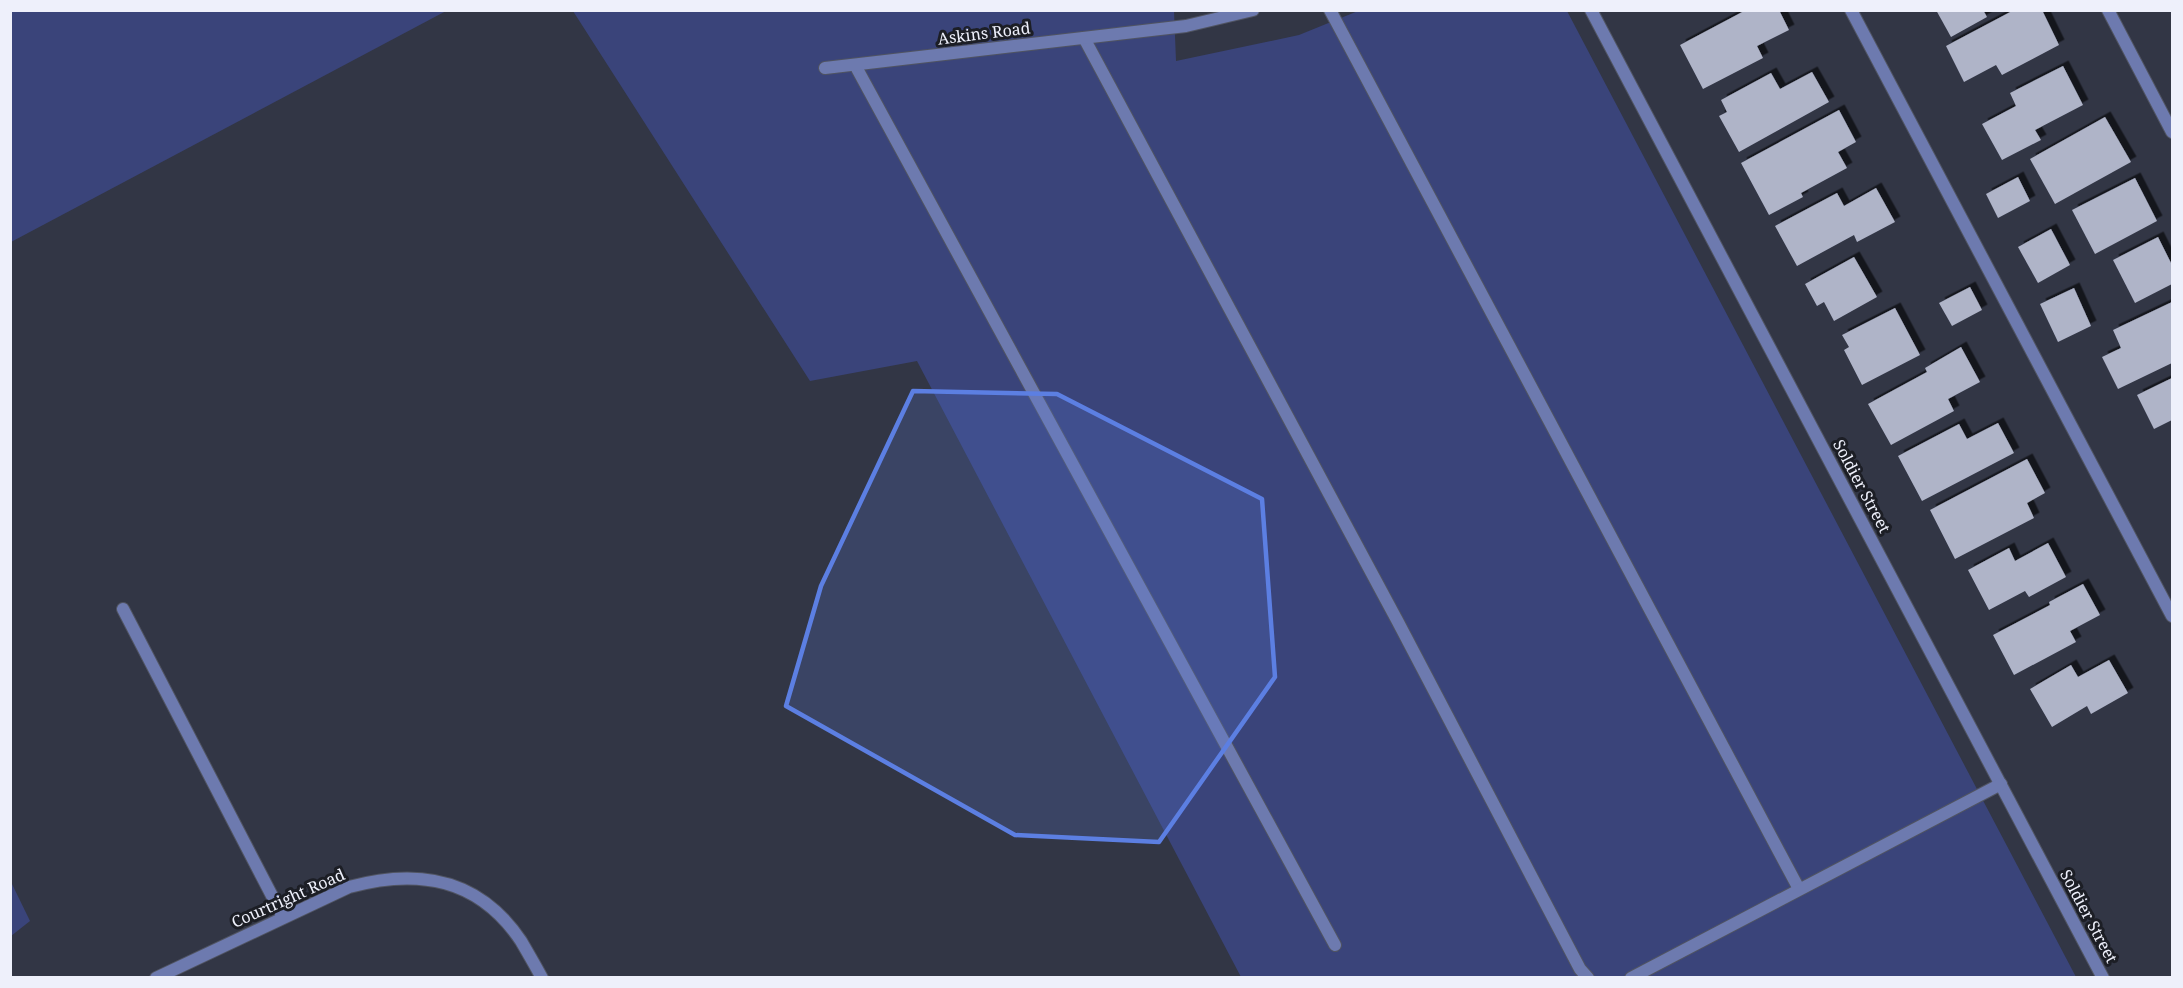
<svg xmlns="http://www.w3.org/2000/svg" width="2183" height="988" font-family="'Noto Serif',serif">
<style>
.green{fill:#3a447a}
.building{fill:#afb4c8;filter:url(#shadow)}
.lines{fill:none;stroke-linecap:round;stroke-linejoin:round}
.service-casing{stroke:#505462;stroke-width:14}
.minor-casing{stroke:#505462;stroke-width:14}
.path{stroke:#727683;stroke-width:4;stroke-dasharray:4.5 3;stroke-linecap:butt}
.service{stroke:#6d7aaf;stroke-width:12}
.minor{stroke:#6d7aaf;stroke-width:12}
.marked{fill:#5c7fe2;fill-opacity:0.2;stroke:#5c7fe2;stroke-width:4.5;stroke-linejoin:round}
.labels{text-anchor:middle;stroke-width:6;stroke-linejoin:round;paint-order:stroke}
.street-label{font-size:16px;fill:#eef0fb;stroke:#1c1e25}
</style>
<defs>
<filter id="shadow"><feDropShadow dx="5.5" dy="-5.5" stdDeviation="0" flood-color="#0009"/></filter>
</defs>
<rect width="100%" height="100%" fill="#323645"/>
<g class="green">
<path d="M11 10H446V11L11 242Z"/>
<path d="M573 11H1174L1176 61 1299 35 1358 11H1567L2076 977H1241L917 361 810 381Z"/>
<path d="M11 882 30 921 11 936H10Z"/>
</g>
<g class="building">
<path d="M1746 10H1779L1789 30 1757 46 1763 58 1703 89 1680 45Z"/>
<path d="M1936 10H1983L1987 17 1951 37Z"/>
<path d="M2014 10H2042L2059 45 2002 75 1996 65 1964 82 1946 46Z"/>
<path d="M2063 66 2083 105 2035 130 2041 140 2002 160 1982 124 2016 106 2010 93Z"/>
<path d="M1812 72 1829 102 1739 152 1719 116 1727 112 1721 100 1771 73 1780 89Z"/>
<path d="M1839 110 1856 142 1838 152 1847 168 1801 193 1803 197 1769 215 1741 163Z"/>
<path d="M2105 117 2131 162 2055 204 2030 159Z"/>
<path d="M2018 177 2030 201 1998 218 1986 194Z"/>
<path d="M2135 178 2157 221 2095 254 2072 210Z"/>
<path d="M1876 188 1895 222 1857 242 1854 235 1797 266 1775 226 1837 193 1844 206Z"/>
<path d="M2051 229 2070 265 2038 283 2018 247Z"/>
<path d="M2158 237 2172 265V284L2135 303 2113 260Z"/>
<path d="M1854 257 1877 297 1834 321 1824 302 1817 306 1805 284Z"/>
<path d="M1970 287 1982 310 1952 326 1939 303Z"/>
<path d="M2074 288 2091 326 2058 342 2040 304Z"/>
<path d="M2172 302V363L2118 389 2102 357 2121 348 2113 330Z"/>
<path d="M1895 308 1920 355 1862 385 1844 350 1849 347 1842 335Z"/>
<path d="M1961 347 1980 382 1948 399 1954 411 1891 445 1868 404 1927 372 1925 368Z"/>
<path d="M2172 378V420L2154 429 2137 395Z"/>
<path d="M1998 423 2014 453 1922 501 1898 456 1959 424 1967 439Z"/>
<path d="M2027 459 2045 493 2027 503 2034 518 1955 559 1930 510Z"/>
<path d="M2048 543 2066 577 2029 597 2025 591 1989 610 1968 570 2009 548 2015 561Z"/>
<path d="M2083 584 2100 615 2070 631 2076 642 2014 675 1993 635 2050 605 2049 602Z"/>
<path d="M2109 660 2128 693 2091 714 2087 706 2052 727 2030 689 2071 665 2078 677Z"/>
</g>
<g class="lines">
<defs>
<g id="service">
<path d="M1330 10 1799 889"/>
<path d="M1851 10 2172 616"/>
<path d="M123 609 283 917"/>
</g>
<g id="minor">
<path d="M1591 10 2103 978"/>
<path d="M2108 10 2172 132"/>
<path d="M1084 38 1398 622 1580 969 1588 978"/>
<path d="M855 65 1335 945"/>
<path d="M825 68 1186 26 1253 10"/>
<path d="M156 978 349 887C418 868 479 878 521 941 528 953 535 965 542 978"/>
<path d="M1631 978 2001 784"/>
</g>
</defs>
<use href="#service" class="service-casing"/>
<use href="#minor" class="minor-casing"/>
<path class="path" d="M2172 10V11"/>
<use href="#service" class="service"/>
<use href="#minor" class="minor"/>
</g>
<path class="marked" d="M913 391 1057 394 1262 499 1275 677 1159 842 1015 835 786 706 821 586Z"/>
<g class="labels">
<g class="street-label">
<text transform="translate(984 33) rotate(-7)" y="6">Askins Road</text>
<text transform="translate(1862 486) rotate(62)" y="6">Soldier Street</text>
<text transform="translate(288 898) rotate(-24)" y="6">Courtright Road</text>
<text transform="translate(2089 916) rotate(62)" y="6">Soldier Street</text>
</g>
</g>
<rect width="2183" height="988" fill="none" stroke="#eef0fb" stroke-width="24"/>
</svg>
